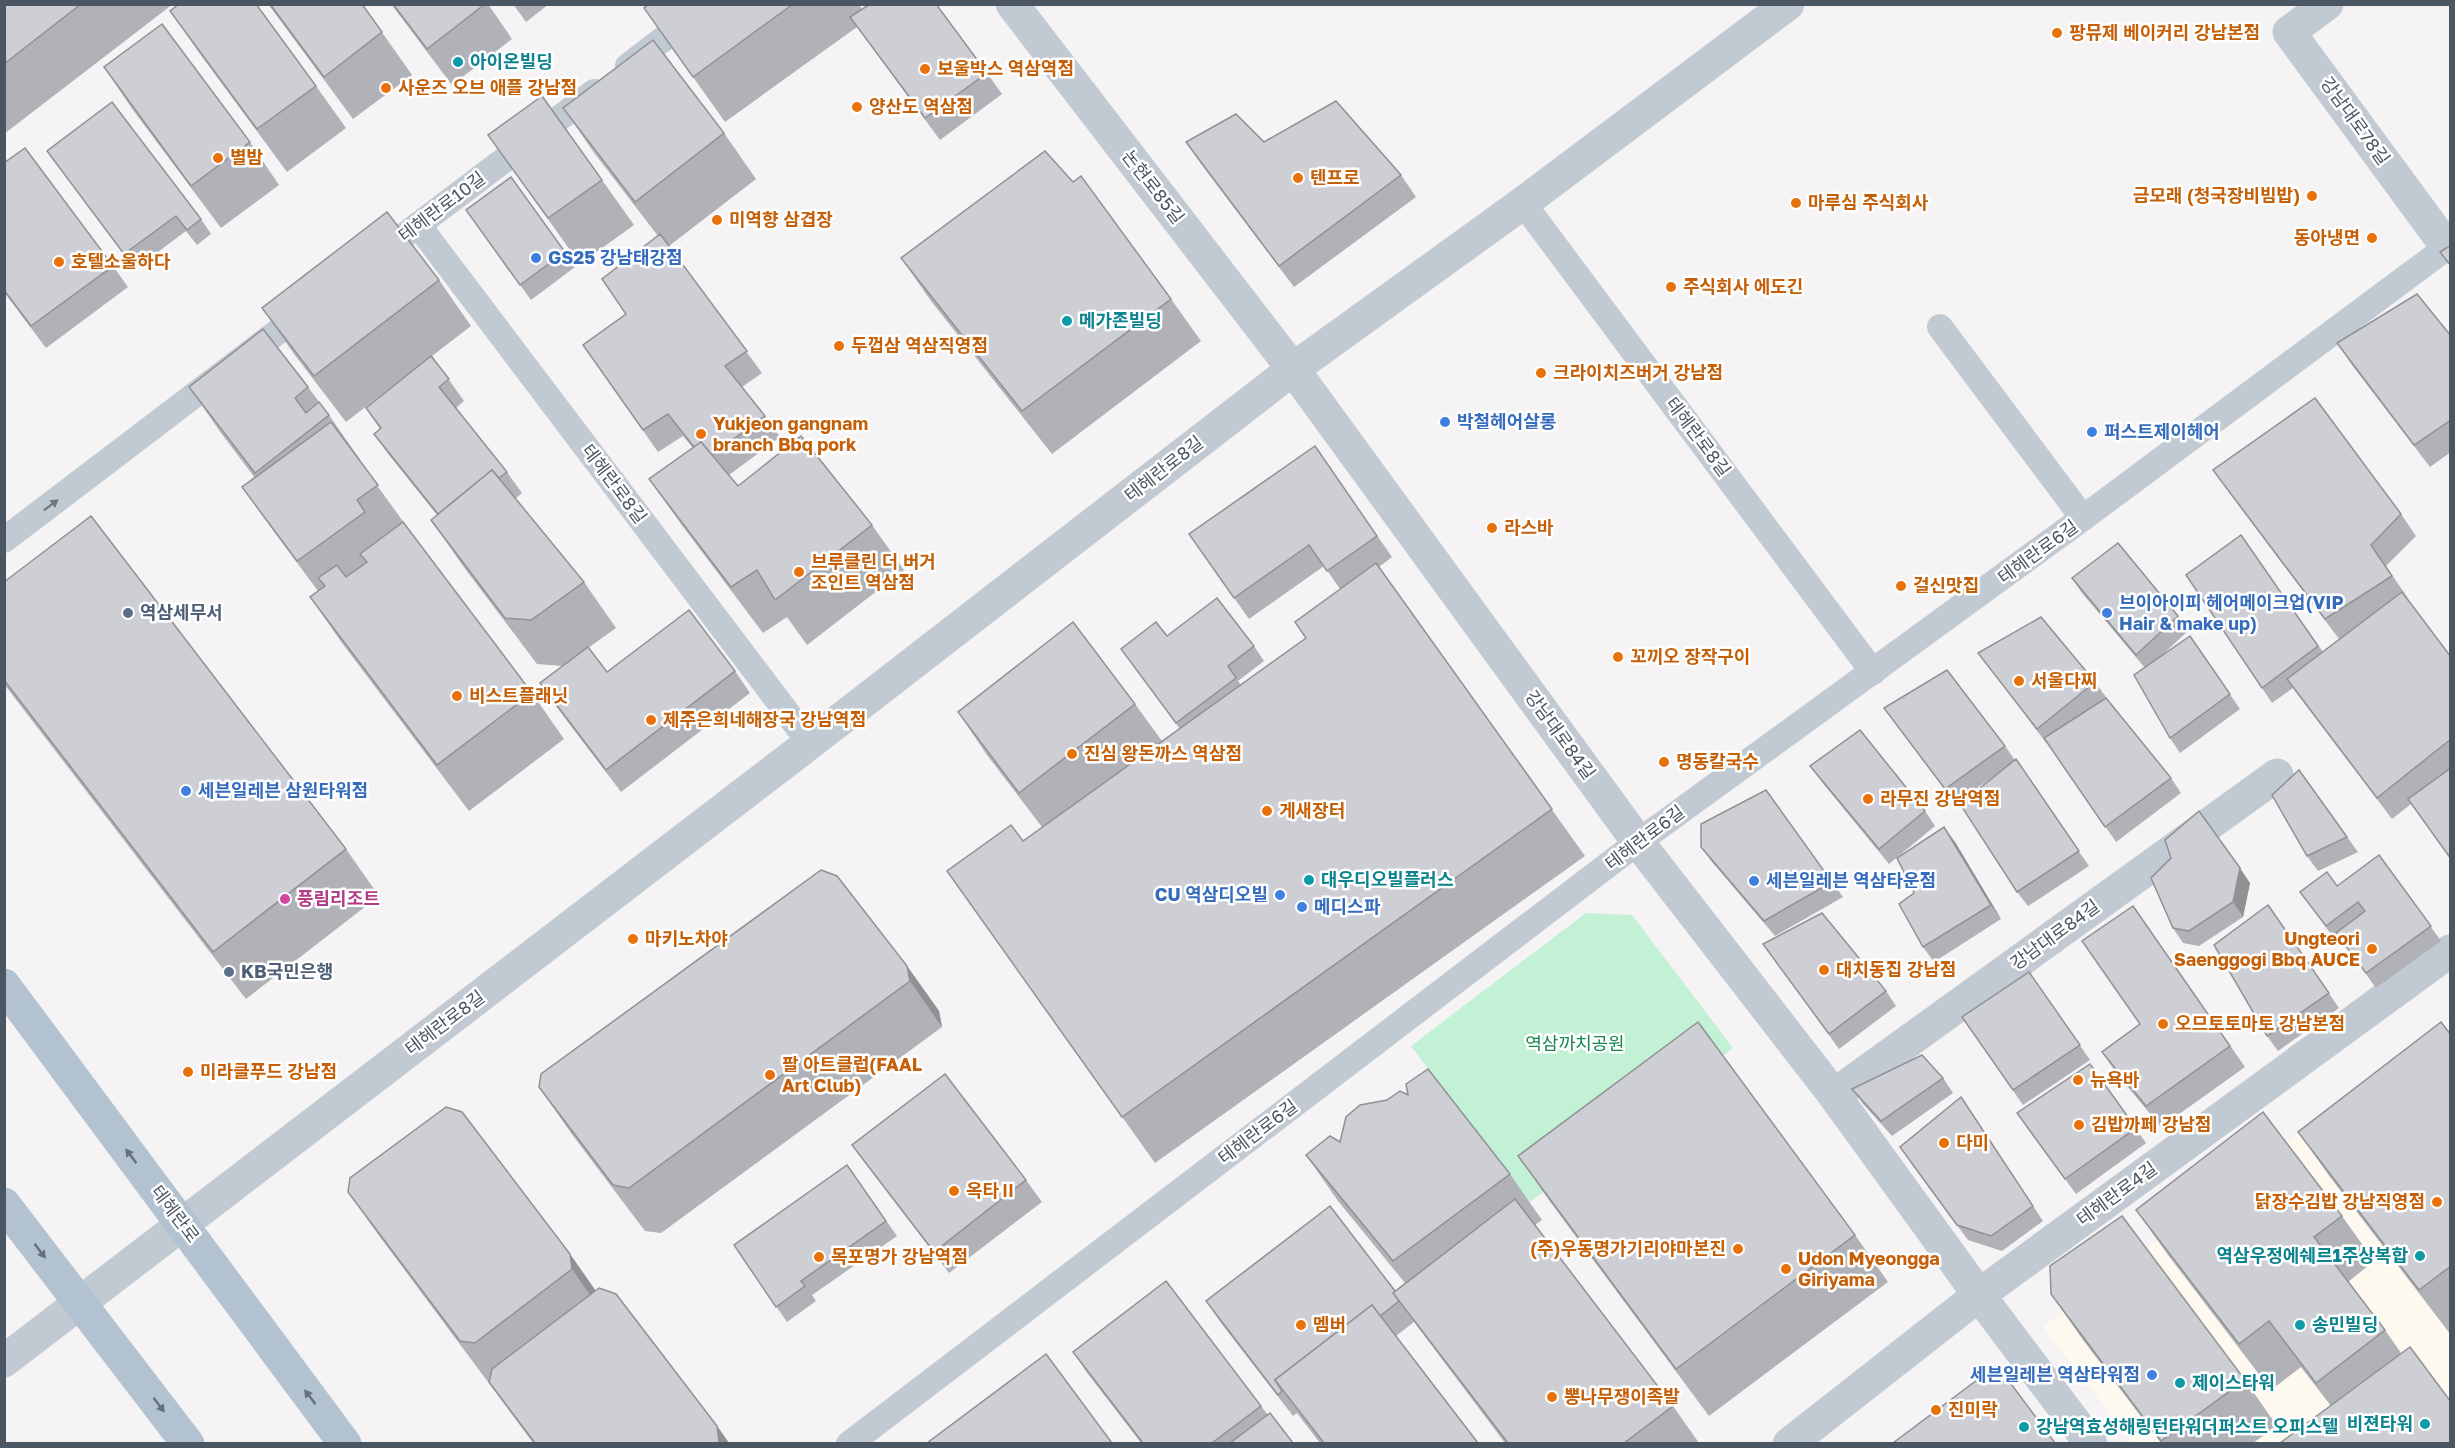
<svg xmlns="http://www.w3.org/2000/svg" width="2455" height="1448" font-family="'Golos Text','Noto Sans KR',sans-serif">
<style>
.commercial{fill:#fdf9ef}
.green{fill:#c3f1d5}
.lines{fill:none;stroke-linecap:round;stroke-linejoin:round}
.service{stroke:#c1cad2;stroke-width:26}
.minor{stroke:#c1cad2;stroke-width:33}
.primary{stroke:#b3c2d1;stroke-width:33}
.wall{fill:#b0b2b7}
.shaded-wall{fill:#909195}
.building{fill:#cdcfd5;stroke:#909195;stroke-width:1.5}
.oneway{fill:#6e7983}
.oneway2{fill:#64717d}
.food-dot{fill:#e8710a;stroke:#fff;stroke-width:2}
.culture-dot{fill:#0f9aa8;stroke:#fff;stroke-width:2}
.shop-dot{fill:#3f7fe0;stroke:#fff;stroke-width:2}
.service-dot{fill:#5c6f8a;stroke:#fff;stroke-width:2}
.hotel-dot{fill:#d1479c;stroke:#fff;stroke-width:2}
.labels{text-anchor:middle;stroke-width:5;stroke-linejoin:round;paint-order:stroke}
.food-label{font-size:18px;font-weight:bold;fill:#c56008;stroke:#fff;text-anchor:start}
.culture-label{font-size:18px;font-weight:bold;fill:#0d838f;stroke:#fff;text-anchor:start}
.street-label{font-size:18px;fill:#4a5661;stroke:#fff}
.shop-label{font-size:18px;font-weight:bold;fill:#366cbe;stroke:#fff;text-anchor:start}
.service-label{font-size:18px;font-weight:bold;fill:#4e5e75;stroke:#fff;text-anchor:start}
.hotel-label{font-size:18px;font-weight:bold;fill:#b23c85;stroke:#fff;text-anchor:start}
.park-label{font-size:18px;fill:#17864f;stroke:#fff}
</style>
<rect width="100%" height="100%" fill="#f5f3f3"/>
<path class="commercial" d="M2450 1018V1443H2133L2043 1327Z"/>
<path class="green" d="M1586 913 1632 915 1733 1048 1530 1202 1411 1046Z"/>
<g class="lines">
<g class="service">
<path d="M628 66 709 4"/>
<path d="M1523 203 1873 672"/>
<path d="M418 225 810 743"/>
<path d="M377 256 594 92"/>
<path d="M1940 327 2083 518"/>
<path d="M4 540 305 311"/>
<path d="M849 1444 1638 842 2083 518 2450 245"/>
</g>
<g class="minor">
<path d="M1012 4 1293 369 1638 842 1834 1095 1979 1295 2091 1444"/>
<path d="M2327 4 2289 32 2447 247"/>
<path d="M1834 1095 2277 775"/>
<path d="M4 1361 810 743 1293 369 1523 203 1788 4"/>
<path d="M1789 1444 1979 1295 2450 951"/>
</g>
<g class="primary">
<path d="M4 985 345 1444"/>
<path d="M4 1204 188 1444"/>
</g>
</g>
<g class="wall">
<path d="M4 4H173L4 134Z"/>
<path d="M268 4H362L412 75 353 119Z"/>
<path d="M391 4H488L512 39 452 85Z"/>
<path d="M513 4H549L526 22Z"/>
<path d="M649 4H859L862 9 987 73 1002 94 940 140 857 27 725 122 644 8Z"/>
<path d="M170 11 316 86 346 128 287 172 200 54Z"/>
<path d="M104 67 250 142 279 185 221 228 133 110Z"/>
<path d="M563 108 724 133 756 179 669 246 762 373 742 387 765 416 780 437 729 475 738 486 872 525 904 570 807 645 787 617 763 633 681 524 649 479 693 448 683 436 658 452 583 345 626 314 658 236 595 154Z"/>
<path d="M488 135 602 180 634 225 580 264Z"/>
<path d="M1186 142H1264L1401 175 1416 197 1294 287 1201 164Z"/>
<path d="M47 151 201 219 211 234 197 245 186 231 135 269Z"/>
<path d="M4 163 113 266 128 287 46 348 4 292Z"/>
<path d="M511 177 575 267 531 300 466 210Z"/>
<path d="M901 258 1171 299 1201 341 1052 454 931 301Z"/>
<path d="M439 280 471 326 432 356 464 401 456 408 507 472 522 493 515 499 584 582 616 628 588 648 607 672 735 671 750 693 621 792 555 705 540 683 563 666 537 664 463 566 431 520 437 515 389 455 374 434 380 429 366 408 416 368 346 422 294 354 262 308Z"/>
<path d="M2451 336V452L2430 467 2352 365 2337 343Z"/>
<path d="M189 387H308L329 415 361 461 360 462 410 531 532 693 564 739 469 811 342 643 310 597 318 591 275 533 242 487 255 478 221 433Z"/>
<path d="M1315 446 1392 557 1379 567 1585 856 1155 1163 947 871 1023 841 1042 827 987 755 958 712 1135 704 1162 741 1180 729 1121 649 1167 636 1254 646 1264 661 1238 681 1241 685 1306 638 1340 589 1324 566 1249 619 1189 534Z"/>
<path d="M2213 470 2401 514 2416 536 2386 566 2407 597 2406 598 2451 657V860L2411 804 2392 819 2293 688 2272 703 2186 575 2241 535 2323 652 2339 639 2228 491Z"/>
<path d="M2072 578 2178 616 2188 631 2160 657 2190 636 2240 709 2180 753 2170 738 2145 668 2082 593Z"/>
<path d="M4 582 346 849 379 896 246 999 4 684Z"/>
<path d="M1978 653 2095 682 2106 697 2102 700 2171 778 2181 793 2116 842 2048 743 2047 744Z"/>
<path d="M1884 708 2005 746 2089 866 2028 906 2017 892 2003 770 1955 803Z"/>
<path d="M1810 766 1925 811 1935 826 1889 864 1821 781Z"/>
<path d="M2299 770 2358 852 2318 871 2307 856Z"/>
<path d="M1766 790 1843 897 1775 936 1712 862 1701 847Z"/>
<path d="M1955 842 2001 919 1934 962 1923 947 1914 893Z"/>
<path d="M2379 855 2441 941 2376 988 2340 938 2336 941 2300 892 2337 886Z"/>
<path d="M2250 883 2243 917 2199 946 2183 943 2173 928Z"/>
<path d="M2268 905 2339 1008 2278 1051 2267 1036Z"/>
<path d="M2133 906 2245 1067 2161 1127 2117 1074 2102 1052 2140 1024Z"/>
<path d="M1763 944 1886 991 1896 1006 1839 1049Z"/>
<path d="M907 966 939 1011 942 1027 661 1233 645 1231 571 1133 539 1087Z"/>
<path d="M2029 972 2090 1060 2023 1105 1962 1017Z"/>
<path d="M2451 1035V1335L2330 1177 2298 1132Z"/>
<path d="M2090 1064 2146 1143 2076 1194 2017 1113Z"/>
<path d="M1943 1078 1953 1093 1892 1136 1863 1104 1852 1089Z"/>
<path d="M1387 1100 1510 1174 1542 1220 1535 1225 1673 1406 1699 1443H1505L1414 1322 1396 1336 1478 1443H1320L1297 1413 1293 1416 1221 1323 1206 1301 1395 1291 1405 1283 1338 1201 1306 1155 1340 1142Z"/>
<path d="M1971 1112 2043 1221 2002 1251 1968 1240 1910 1162Z"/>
<path d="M852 1145 1026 1180 1042 1202 949 1273 868 1167Z"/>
<path d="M1518 1156 1855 1235 1888 1282 1709 1416 1551 1203Z"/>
<path d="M847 1165 897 1236 812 1295 816 1301 787 1322 734 1245Z"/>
<path d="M348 1192 570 1254 596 1291 717 1426 729 1443H533L491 1386 380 1237Z"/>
<path d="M2136 1210 2342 1216 2374 1261 2348 1282 2385 1330 2401 1353 2331 1406 2301 1367 2271 1390 2168 1255Z"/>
<path d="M2051 1294 2245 1380 2277 1426 2253 1443H2161L2083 1340Z"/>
<path d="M1073 1352 1261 1406 1268 1415 1293 1443H1141L1088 1374Z"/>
</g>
<g class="shaded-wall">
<path d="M1944 827 1955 842 2001 919 1991 905Z"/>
<path d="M2240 868 2250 883 2243 917 2233 902Z"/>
<path d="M907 966 939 1011 942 1027 910 981Z"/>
<path d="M570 1254 602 1300 604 1315 572 1269Z"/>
<path d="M717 1426 729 1443H720L719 1442Z"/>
</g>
<g class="building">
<path d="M4 4H81L4 64Z"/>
<path d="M179 4H256L316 86 257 129 170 11Z"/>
<path d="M270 4H362L382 32 324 77Z"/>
<path d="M393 4H485L427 49Z"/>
<path d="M649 4H793L693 77 644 8Z"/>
<path d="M870 4H936L987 73 925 118 850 17Z"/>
<path d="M162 24 250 142 191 186 104 67Z"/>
<path d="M653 40 724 133 635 202 563 108Z"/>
<path d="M542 96 602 180 548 218 488 135Z"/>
<path d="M1336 101 1401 175 1279 266 1186 142 1236 114 1264 142Z"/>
<path d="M112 102 201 219 187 230 176 216 124 254 47 151Z"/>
<path d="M25 148 113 266 31 326 4 290V163Z"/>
<path d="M1045 151 1073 182 1081 176 1171 299 1022 411 901 258Z"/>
<path d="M511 177 565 252 520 285 466 210Z"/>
<path d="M387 212 439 280 314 376 262 308Z"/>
<path d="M660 234 747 351 725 366 765 416 712 455 701 442 694 447 668 414 643 430 583 345 626 314 602 279Z"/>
<path d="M2451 245V266L2440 252Z"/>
<path d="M2417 294 2451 336V420L2414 445 2337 343Z"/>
<path d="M263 329 308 387 295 398 306 413 319 402 329 415 255 473 189 387Z"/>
<path d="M431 356 449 379 439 387 507 472 499 478 492 470 438 514 374 434 381 428 366 408Z"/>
<path d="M2315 398 2401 514 2371 545 2392 576 2325 619 2213 470Z"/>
<path d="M331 422 378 485 357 500 365 512 297 561 242 487Z"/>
<path d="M801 436 872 525 775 600 757 570 731 587 649 479 701 442 738 486Z"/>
<path d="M1315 446 1377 536 1327 571 1309 545 1234 598 1189 534Z"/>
<path d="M492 470 584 582 531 620 505 618 431 520Z"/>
<path d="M91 516 346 849 213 952 4 680V582Z"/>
<path d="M403 522 532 693 437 765 310 597 325 586 318 578 337 565 346 577 367 562 360 554Z"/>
<path d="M2241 535 2318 646 2262 688 2186 575Z"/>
<path d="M2118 543 2178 616 2136 655 2072 578Z"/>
<path d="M1376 563 1552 809 1122 1117 947 871 1011 825 1023 841 1306 638 1295 622Z"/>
<path d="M2402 592 2451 657V739L2377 798 2287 679Z"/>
<path d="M1217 598 1254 646 1228 666 1236 678 1176 723 1121 649 1156 622 1167 636Z"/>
<path d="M689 610 735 671 606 770 540 683 588 647 607 672Z"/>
<path d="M2041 617 2095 682 2037 729 1978 653Z"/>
<path d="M1073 622 1135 704 1019 793 958 712Z"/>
<path d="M2190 636 2230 694 2170 738 2134 675Z"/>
<path d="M1947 670 2005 746 1945 789 1884 708Z"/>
<path d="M2106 698 2171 778 2105 827 2044 738Z"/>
<path d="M1860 730 1925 811 1879 849 1810 766Z"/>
<path d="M2016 759 2079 851 2017 892 1960 804Z"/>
<path d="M2451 768V859L2408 799Z"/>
<path d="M2299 770 2347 837 2307 856 2272 795Z"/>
<path d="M1766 790 1832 882 1764 921 1701 847V824Z"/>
<path d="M2199 811 2240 868 2233 902 2189 931 2173 928 2151 878 2171 858 2165 840Z"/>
<path d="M1944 827 1991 905 1923 947 1899 904 1914 893 1897 858Z"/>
<path d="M2379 855 2431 926 2366 973 2336 933 2365 911 2358 902 2326 926 2300 892 2327 872 2337 886Z"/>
<path d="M821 870 837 876 907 966 910 981 629 1188 613 1185 539 1087 541 1074Z"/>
<path d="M2268 905 2329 993 2267 1036 2214 945Z"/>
<path d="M2133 906 2230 1046 2146 1106 2102 1052 2140 1024 2082 941Z"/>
<path d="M1822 913 1886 991 1829 1034 1763 944Z"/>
<path d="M2029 972 2080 1045 2013 1090 1962 1017Z"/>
<path d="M1698 1022 1855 1235 1676 1369 1518 1156Z"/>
<path d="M2441 1022 2451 1035V1266L2419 1290 2298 1132Z"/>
<path d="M1922 1055 1943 1078 1881 1121 1852 1089Z"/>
<path d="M2090 1064 2136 1128 2065 1179 2017 1113Z"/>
<path d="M1428 1069 1510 1174 1393 1261 1306 1155 1330 1136 1340 1142 1346 1117 1360 1105 1387 1100 1400 1091 1408 1095 1406 1084Z"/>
<path d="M945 1074 1026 1180 934 1252 852 1145Z"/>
<path d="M1961 1097 2033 1206 1991 1236 1957 1225 1900 1147Z"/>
<path d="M446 1107 462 1112 570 1254 572 1269 475 1343 460 1341 348 1192 350 1178Z"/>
<path d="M2263 1112 2342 1216 2314 1237 2385 1330 2316 1383 2269 1321 2239 1344 2136 1210Z"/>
<path d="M847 1165 886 1221 801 1281 805 1286 776 1307 734 1245Z"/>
<path d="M1515 1199 1673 1406 1624 1443H1508L1393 1293Z"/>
<path d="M1330 1206 1395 1291 1393 1293 1399 1301 1380 1316 1372 1305 1275 1380 1282 1391 1278 1395 1206 1301Z"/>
<path d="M2122 1216 2245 1380 2161 1441 2051 1294 2050 1266Z"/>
<path d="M1166 1281 1261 1406 1212 1443H1143L1073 1352Z"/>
<path d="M599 1288 616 1294 717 1426 719 1442 716 1443H535L489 1382 492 1369Z"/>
<path d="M1372 1305 1478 1443H1324L1275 1380Z"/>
<path d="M2410 1347 2451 1402V1443H2280Z"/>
<path d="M1046 1354 1112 1443H927Z"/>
<path d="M1997 1365 2055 1443H1893Z"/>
<path d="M1270 1413 1293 1443H1230Z"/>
</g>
<defs><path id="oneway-solid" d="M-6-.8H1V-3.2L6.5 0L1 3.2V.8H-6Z" transform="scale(1.5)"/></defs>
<use class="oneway" href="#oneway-solid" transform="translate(51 505) rotate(-37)"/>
<g class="oneway2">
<use href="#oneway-solid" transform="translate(131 1156) rotate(-127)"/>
<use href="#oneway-solid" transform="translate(40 1251) rotate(53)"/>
<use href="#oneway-solid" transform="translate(310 1397) rotate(-127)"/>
<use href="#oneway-solid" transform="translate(159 1405) rotate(53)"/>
</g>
<g class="food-dot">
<circle cx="2057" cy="33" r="6"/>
<circle cx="925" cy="69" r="6"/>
<circle cx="386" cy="88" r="6"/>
<circle cx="857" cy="107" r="6"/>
<circle cx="218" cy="158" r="6"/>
<circle cx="1298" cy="178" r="6"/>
<circle cx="2312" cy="196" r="6"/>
<circle cx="1796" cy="203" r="6"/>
<circle cx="717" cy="220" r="6"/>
<circle cx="2372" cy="238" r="6"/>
<circle cx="59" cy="262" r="6"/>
<circle cx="1671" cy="287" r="6"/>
<circle cx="839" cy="346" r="6"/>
<circle cx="1541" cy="373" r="6"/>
<circle cx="701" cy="434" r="6"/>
<circle cx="1492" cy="528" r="6"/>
<circle cx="799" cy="572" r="6"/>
<circle cx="1901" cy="586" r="6"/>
<circle cx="1618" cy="657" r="6"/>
<circle cx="2019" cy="681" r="6"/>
<circle cx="457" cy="696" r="6"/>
<circle cx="651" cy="720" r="6"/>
<circle cx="1072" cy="754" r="6"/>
<circle cx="1664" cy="762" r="6"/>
<circle cx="1868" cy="799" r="6"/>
<circle cx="1267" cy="811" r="6"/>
<circle cx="633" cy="939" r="6"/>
<circle cx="2372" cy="949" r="6"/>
<circle cx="1824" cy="970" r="6"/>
<circle cx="2163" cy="1024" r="6"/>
<circle cx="188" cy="1072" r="6"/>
<circle cx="770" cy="1075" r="6"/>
<circle cx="2078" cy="1080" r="6"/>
<circle cx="2079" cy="1125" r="6"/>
<circle cx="1944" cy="1143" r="6"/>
<circle cx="954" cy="1191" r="6"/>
<circle cx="2437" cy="1202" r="6"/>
<circle cx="1738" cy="1249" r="6"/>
<circle cx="819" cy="1257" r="6"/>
<circle cx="1786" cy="1269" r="6"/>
<circle cx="1301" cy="1325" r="6"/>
<circle cx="1552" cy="1397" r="6"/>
<circle cx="1936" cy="1410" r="6"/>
</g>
<g class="culture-dot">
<circle cx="458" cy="62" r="6"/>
<circle cx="1067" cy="321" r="6"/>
<circle cx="1309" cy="880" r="6"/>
<circle cx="2420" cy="1256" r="6"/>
<circle cx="2300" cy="1325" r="6"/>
<circle cx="2180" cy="1383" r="6"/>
<circle cx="2425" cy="1424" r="6"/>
<circle cx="2024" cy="1427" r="6"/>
</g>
<g class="shop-dot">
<circle cx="536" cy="258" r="6"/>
<circle cx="1445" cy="422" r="6"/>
<circle cx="2092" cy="432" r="6"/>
<circle cx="2107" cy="613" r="6"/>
<circle cx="186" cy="791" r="6"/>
<circle cx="1754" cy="881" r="6"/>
<circle cx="1280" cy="895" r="6"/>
<circle cx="1302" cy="907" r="6"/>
<circle cx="2152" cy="1375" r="6"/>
</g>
<g class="service-dot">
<circle cx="128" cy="613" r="6"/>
<circle cx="229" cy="972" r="6"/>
</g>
<circle class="hotel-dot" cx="285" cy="899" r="6"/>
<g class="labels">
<g class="food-label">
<text x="2069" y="39">팡뮤제 베이커리 강남본점</text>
<text x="937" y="75">보울박스 역삼역점</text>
<text x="398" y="94">사운즈 오브 애플 강남점</text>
<text x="869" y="113">양산도 역삼점</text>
<text x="230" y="164">별밤</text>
<text x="1310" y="184">텐프로</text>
<text x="2300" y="202" text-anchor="end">금모래 (청국장비빔밥)</text>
<text x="1808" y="209">마루심 주식회사</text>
<text x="729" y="226">미역향 삼겹장</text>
<text x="2360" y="244" text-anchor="end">동아냉면</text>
<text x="71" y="268">호텔소울하다</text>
<text x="1683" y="293">주식회사 에도긴</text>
<text x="851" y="352">두껍삼 역삼직영점</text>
<text x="1553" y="379">크라이치즈버거 강남점</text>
<text x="713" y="430">Yukjeon gangnam<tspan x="713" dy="21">branch Bbq pork</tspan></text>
<text x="1504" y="534">라스바</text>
<text x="811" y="568">브루클린 더 버거<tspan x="811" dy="21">조인트 역삼점</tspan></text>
<text x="1913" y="592">걸신맛집</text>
<text x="1630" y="663">꼬끼오 장작구이</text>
<text x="2031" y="687">서울다찌</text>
<text x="469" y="702">비스트플래닛</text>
<text x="663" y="726">제주은희네해장국 강남역점</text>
<text x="1084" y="760">진심 왕돈까스 역삼점</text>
<text x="1676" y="768">명동칼국수</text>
<text x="1880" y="805">라무진 강남역점</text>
<text x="1279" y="817">게새장터</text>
<text x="645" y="945">마키노차야</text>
<text x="2360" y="945" text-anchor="end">Ungteori<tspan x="2360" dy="21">Saenggogi Bbq AUCE</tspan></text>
<text x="1836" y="976">대치동집 강남점</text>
<text x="2175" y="1030">오므토토마토 강남본점</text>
<text x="782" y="1071">팔 아트클럽(FAAL<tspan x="782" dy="21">Art Club)</tspan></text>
<text x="200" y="1078">미라클푸드 강남점</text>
<text x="2090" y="1086">뉴욕바</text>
<text x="2091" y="1131">김밥까페 강남점</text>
<text x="1956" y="1149">다미</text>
<text x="966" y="1197">옥타Ⅱ</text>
<text x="2425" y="1208" text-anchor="end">닭장수김밥 강남직영점</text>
<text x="1726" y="1255" text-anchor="end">(주)우동명가기리야마본진</text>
<text x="831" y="1263">목포명가 강남역점</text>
<text x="1798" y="1265">Udon Myeongga<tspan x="1798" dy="21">Giriyama</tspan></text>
<text x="1313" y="1331">멤버</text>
<text x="1564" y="1403">뽕나무쟁이족발</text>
<text x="1948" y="1416">진미락</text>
</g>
<g class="culture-label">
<text x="470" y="68">아이온빌딩</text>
<text x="1079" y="327">메가존빌딩</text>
<text x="1321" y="886">대우디오빌플러스</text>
<text x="2408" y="1262" text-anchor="end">역삼우정에쉐르1주상복합</text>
<text x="2312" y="1331">송민빌딩</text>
<text x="2192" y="1389">제이스타워</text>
<text x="2413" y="1430" text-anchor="end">비젼타워</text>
<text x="2036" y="1433">강남역효성해링턴타워더퍼스트 오피스텔</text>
</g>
<g class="street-label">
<text transform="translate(2355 121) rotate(54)" y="6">강남대로78길</text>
<text transform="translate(1153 187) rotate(52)" y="6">논현로85길</text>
<text transform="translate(442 207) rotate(-37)" y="6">테헤란로10길</text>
<text transform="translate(1698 437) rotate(53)" y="6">테헤란로8길</text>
<text transform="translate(1164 469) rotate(-38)" y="6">테헤란로8길</text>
<text transform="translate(614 484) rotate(53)" y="6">테헤란로8길</text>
<text transform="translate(2038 552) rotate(-36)" y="6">테헤란로6길</text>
<text transform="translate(1560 735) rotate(54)" y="6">강남대로84길</text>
<text transform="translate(1645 838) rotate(-37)" y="6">테헤란로6길</text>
<text transform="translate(2055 935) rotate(-36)" y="6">강남대로84길</text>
<text transform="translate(445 1023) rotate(-37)" y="6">테헤란로8길</text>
<text transform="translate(1258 1132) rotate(-37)" y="6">테헤란로6길</text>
<text transform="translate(2117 1194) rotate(-36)" y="6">테헤란로4길</text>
<text transform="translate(175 1214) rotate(53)" y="6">테헤란로</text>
</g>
<g class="shop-label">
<text x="548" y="264">GS25 강남태강점</text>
<text x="1457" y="428">박철헤어살롱</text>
<text x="2104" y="438">퍼스트제이헤어</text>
<text x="2119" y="609">브이아이피 헤어메이크업(VIP<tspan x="2119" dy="21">Hair &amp; make up)</tspan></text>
<text x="198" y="797">세븐일레븐 삼원타워점</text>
<text x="1766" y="887">세븐일레븐 역삼타운점</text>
<text x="1268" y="901" text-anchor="end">CU 역삼디오빌</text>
<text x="1314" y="913">메디스파</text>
<text x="2140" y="1381" text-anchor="end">세븐일레븐 역삼타워점</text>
</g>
<g class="service-label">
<text x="140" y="619">역삼세무서</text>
<text x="241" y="978">KB국민은행</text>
</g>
<g class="hotel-label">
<text x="297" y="905">풍림리조트</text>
</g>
<g class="park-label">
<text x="1575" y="1050">역삼까치공원</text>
</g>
</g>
<rect width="2455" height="1448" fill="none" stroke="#4a5661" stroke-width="12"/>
</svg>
